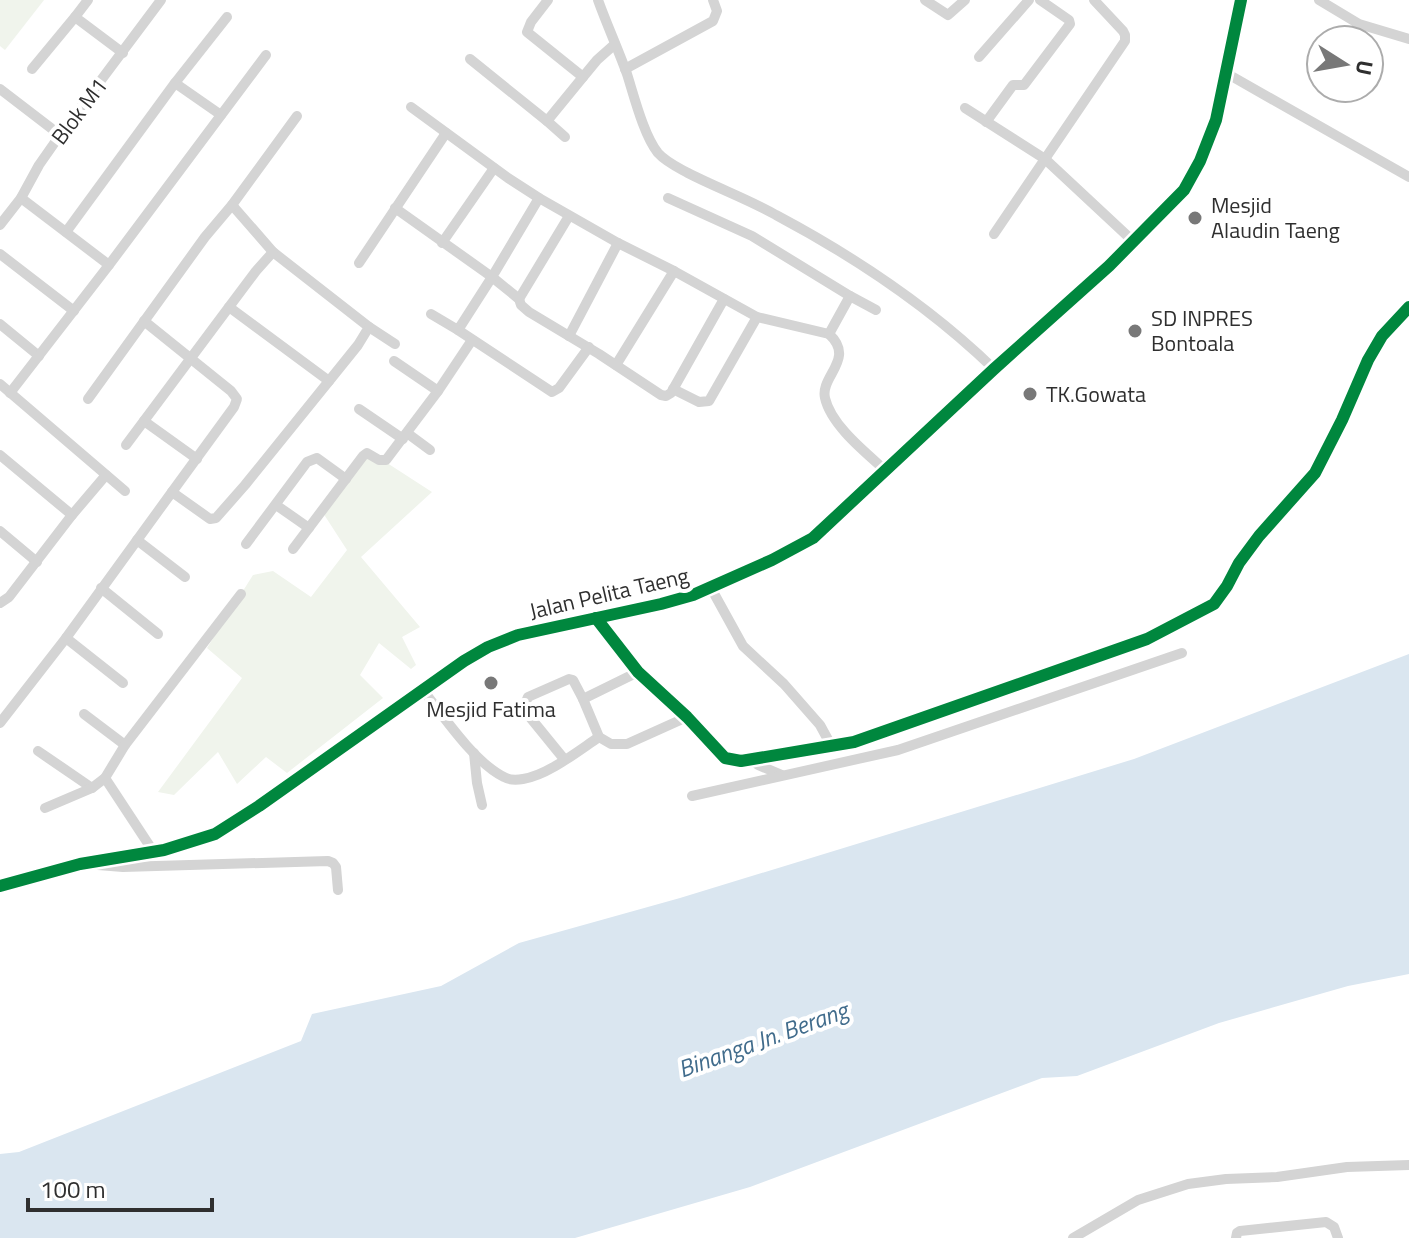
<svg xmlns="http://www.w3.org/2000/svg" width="1409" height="1238" font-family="'Titillium Web',sans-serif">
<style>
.green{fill:#f0f4ec}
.water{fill:#dae6f0}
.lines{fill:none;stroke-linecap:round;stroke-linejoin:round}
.street{stroke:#d4d4d4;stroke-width:10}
.secondary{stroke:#cdcdcd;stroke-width:14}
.cycleway-casing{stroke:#fff;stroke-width:17}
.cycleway{stroke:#00873e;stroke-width:12}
.poi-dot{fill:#787878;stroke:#fff;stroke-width:3}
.labels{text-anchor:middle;stroke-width:8;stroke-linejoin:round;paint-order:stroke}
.street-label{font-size:22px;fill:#2f2f2f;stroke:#fff}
.poi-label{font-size:22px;fill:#2f2f2f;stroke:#fff;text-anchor:start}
.water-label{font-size:24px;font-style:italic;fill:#416c8c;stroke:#fff}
</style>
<rect width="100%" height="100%" fill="#fff"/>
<g class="green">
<path d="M0 0H44L5 50 0 46Z"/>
<path d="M367 450 432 492 361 557 420 627 402 637 416 665 411 669 379 643 360 675 383 698 287 773 266 757 237 784 218 752 174 795 158 792 242 678 207 648 253 575 273 571 311 597 347 550 323 513Z"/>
</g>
<path class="water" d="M1409 654V974L1348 986 1219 1023 1077 1076 1042 1078 750 1187 575 1238H0V1154L19 1152 301 1041 312 1014 441 986 519 943 680 898 1134 759Z"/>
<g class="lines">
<g class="street">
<path d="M88 0 75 17 123 53"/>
<path d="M548 0 531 22 527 32 583 77 597 60 615 44"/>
<path d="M598 0C607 25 618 49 627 74 634 96 644 136 658 153 666 162 677 167 688 173 717 188 748 199 776 215 855 257 930 307 994 369"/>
<path d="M925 0 948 15 965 0"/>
<path d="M1319 0 1359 24 1409 39"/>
<path d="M979 57 1029 0"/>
<path d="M470 59 547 121 583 77"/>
<path d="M32 69 75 17"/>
<path d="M625 69 713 21 717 11 713 0"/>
<path d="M1226 73 1409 177"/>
<path d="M0 89 60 135"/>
<path d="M411 107 508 178 539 198 618 243 674 271 757 317 829 334C856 359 820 376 825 398 831 425 865 452 885 470"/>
<path d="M965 108 1045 159 1134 242"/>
<path d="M221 115 175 83 227 17"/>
<path d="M547 121 565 137"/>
<path d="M986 122 1013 85H1024L1070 24 1069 20 1040 0"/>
<path d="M21 198 109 265"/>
<path d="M539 198 492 277 519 299 521 305 529 312 599 354 661 395 666 396 671 393 724 299"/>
<path d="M668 198 752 236 850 296 829 334"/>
<path d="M232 205 273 252 369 327 358 345 329 381"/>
<path d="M395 208 492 277 458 330 431 314"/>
<path d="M0 225 21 198 39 165 60 135 161 0"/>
<path d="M66 232 175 83"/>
<path d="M994 234 1125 41V35L1123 31 1094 0"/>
<path d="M442 243 494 168"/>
<path d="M0 254 74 311"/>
<path d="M359 263 446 133"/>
<path d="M850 296 876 310"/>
<path d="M519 299 569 216"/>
<path d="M144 321 231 391 237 399 234 407 172 492"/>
<path d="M0 324 39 356"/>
<path d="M369 327 395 344"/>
<path d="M458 330 552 392 559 388 589 347"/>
<path d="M569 336 618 243"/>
<path d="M394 361 438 391"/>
<path d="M616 365 674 271"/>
<path d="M0 384 125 491"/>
<path d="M673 389 699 402 709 401 757 317"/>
<path d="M10 393 109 265 266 55"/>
<path d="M88 399 205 237 232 205 297 116"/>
<path d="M359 409 403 439"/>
<path d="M144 421 197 459"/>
<path d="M407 433 430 450"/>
<path d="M126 445 229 307"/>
<path d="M0 455 72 515"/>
<path d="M276 505 309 528"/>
<path d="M0 531 37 562"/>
<path d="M137 540 185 577"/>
<path d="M246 544 307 462 317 458 346 479"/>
<path d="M293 549 363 456 367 453 379 460H386L438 391 472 340"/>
<path d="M101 588 158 634"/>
<path d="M711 588 743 646 784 684 820 725 832 747"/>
<path d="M0 603 9 597 72 515 106 475"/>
<path d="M596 618 638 672 687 717 725 758 741 761 854 742 1147 639 1214 604 1227 586 1239 563 1259 536 1315 473 1342 420 1368 360 1382 336 1409 307"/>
<path d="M66 638 123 683"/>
<path d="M423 690C443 716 475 763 504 777 509 780 517 780 523 779 548 775 578 751 599 737"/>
<path d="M583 699 638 672"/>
<path d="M84 714 125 745"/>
<path d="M0 723 66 638 172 492 210 519 216 518 245 485 329 381 229 307 256 271 273 252"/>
<path d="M38 751 92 788"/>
<path d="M474 753 477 783 482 805"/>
<path d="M564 759 529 716 525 704 528 697 569 679 573 680 583 699 599 737 611 744H627L687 717"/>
<path d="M752 759 758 765 782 775"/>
<path d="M692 796 898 750 1182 653"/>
<path d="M45 808 92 788 105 778"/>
<path d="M153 851 105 778 125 745 241 594"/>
<path d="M98 865 123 867 328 861 333 863 336 867 338 890"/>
<path d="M1073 1238 1138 1200 1188 1184 1226 1179 1277 1177 1347 1167 1409 1165"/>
<path d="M1236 1238 1237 1233 1240 1231 1326 1222 1334 1227 1338 1238"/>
</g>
<path class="secondary" d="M0 886 80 864 164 850 215 834 259 806 464 661 488 647 518 635 661 604 693 595 772 560 813 538 994 369 1109 266 1184 190 1200 161 1216 120 1241 0"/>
<defs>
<g id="cycleway">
<path d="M596 618 638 672 687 717 725 758 741 761 854 742 1147 639 1214 604 1227 586 1239 563 1259 536 1315 473 1342 420 1368 360 1382 336 1409 307"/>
<path d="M0 886 80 864 164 850 215 834 259 806 464 661 488 647 518 635 661 604 693 595 772 560 813 538 994 369 1109 266 1184 190 1200 161 1216 120 1241 0"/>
</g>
</defs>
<use href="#cycleway" class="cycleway-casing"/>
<use href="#cycleway" class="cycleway"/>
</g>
<g class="poi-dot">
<circle cx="1195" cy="218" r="8"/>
<circle cx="1135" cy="331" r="8"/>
<circle cx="1030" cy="394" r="8"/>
<circle cx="491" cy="683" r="8"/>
</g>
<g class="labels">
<g class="street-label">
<text transform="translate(79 111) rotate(-53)" y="8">Blok M1</text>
<text transform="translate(609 593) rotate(-13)" y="8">Jalan Pelita Taeng</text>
</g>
<g class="poi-label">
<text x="1211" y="213">Mesjid<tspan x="1211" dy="25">Alaudin Taeng</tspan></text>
<text x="1151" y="326">SD INPRES<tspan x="1151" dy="25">Bontoala</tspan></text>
<text x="1046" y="402">TK.Gowata</text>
<text x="491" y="717" text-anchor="middle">Mesjid Fatima</text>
</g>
<g class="water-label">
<text transform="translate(763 1040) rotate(-20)" y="8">Binanga Jn. Berang</text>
</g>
</g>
<g transform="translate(1345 64) rotate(101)"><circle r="38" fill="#ffffff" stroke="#acacac" stroke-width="2"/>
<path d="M0-6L14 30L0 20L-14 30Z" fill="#787878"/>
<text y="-12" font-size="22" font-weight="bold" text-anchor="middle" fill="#2f2f2f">U</text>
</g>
<path d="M28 1198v12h184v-12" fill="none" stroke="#2f2f2f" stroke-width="4"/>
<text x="40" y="1198" font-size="24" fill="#2f2f2f" stroke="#ffffff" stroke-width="6" paint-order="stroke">100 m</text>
</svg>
